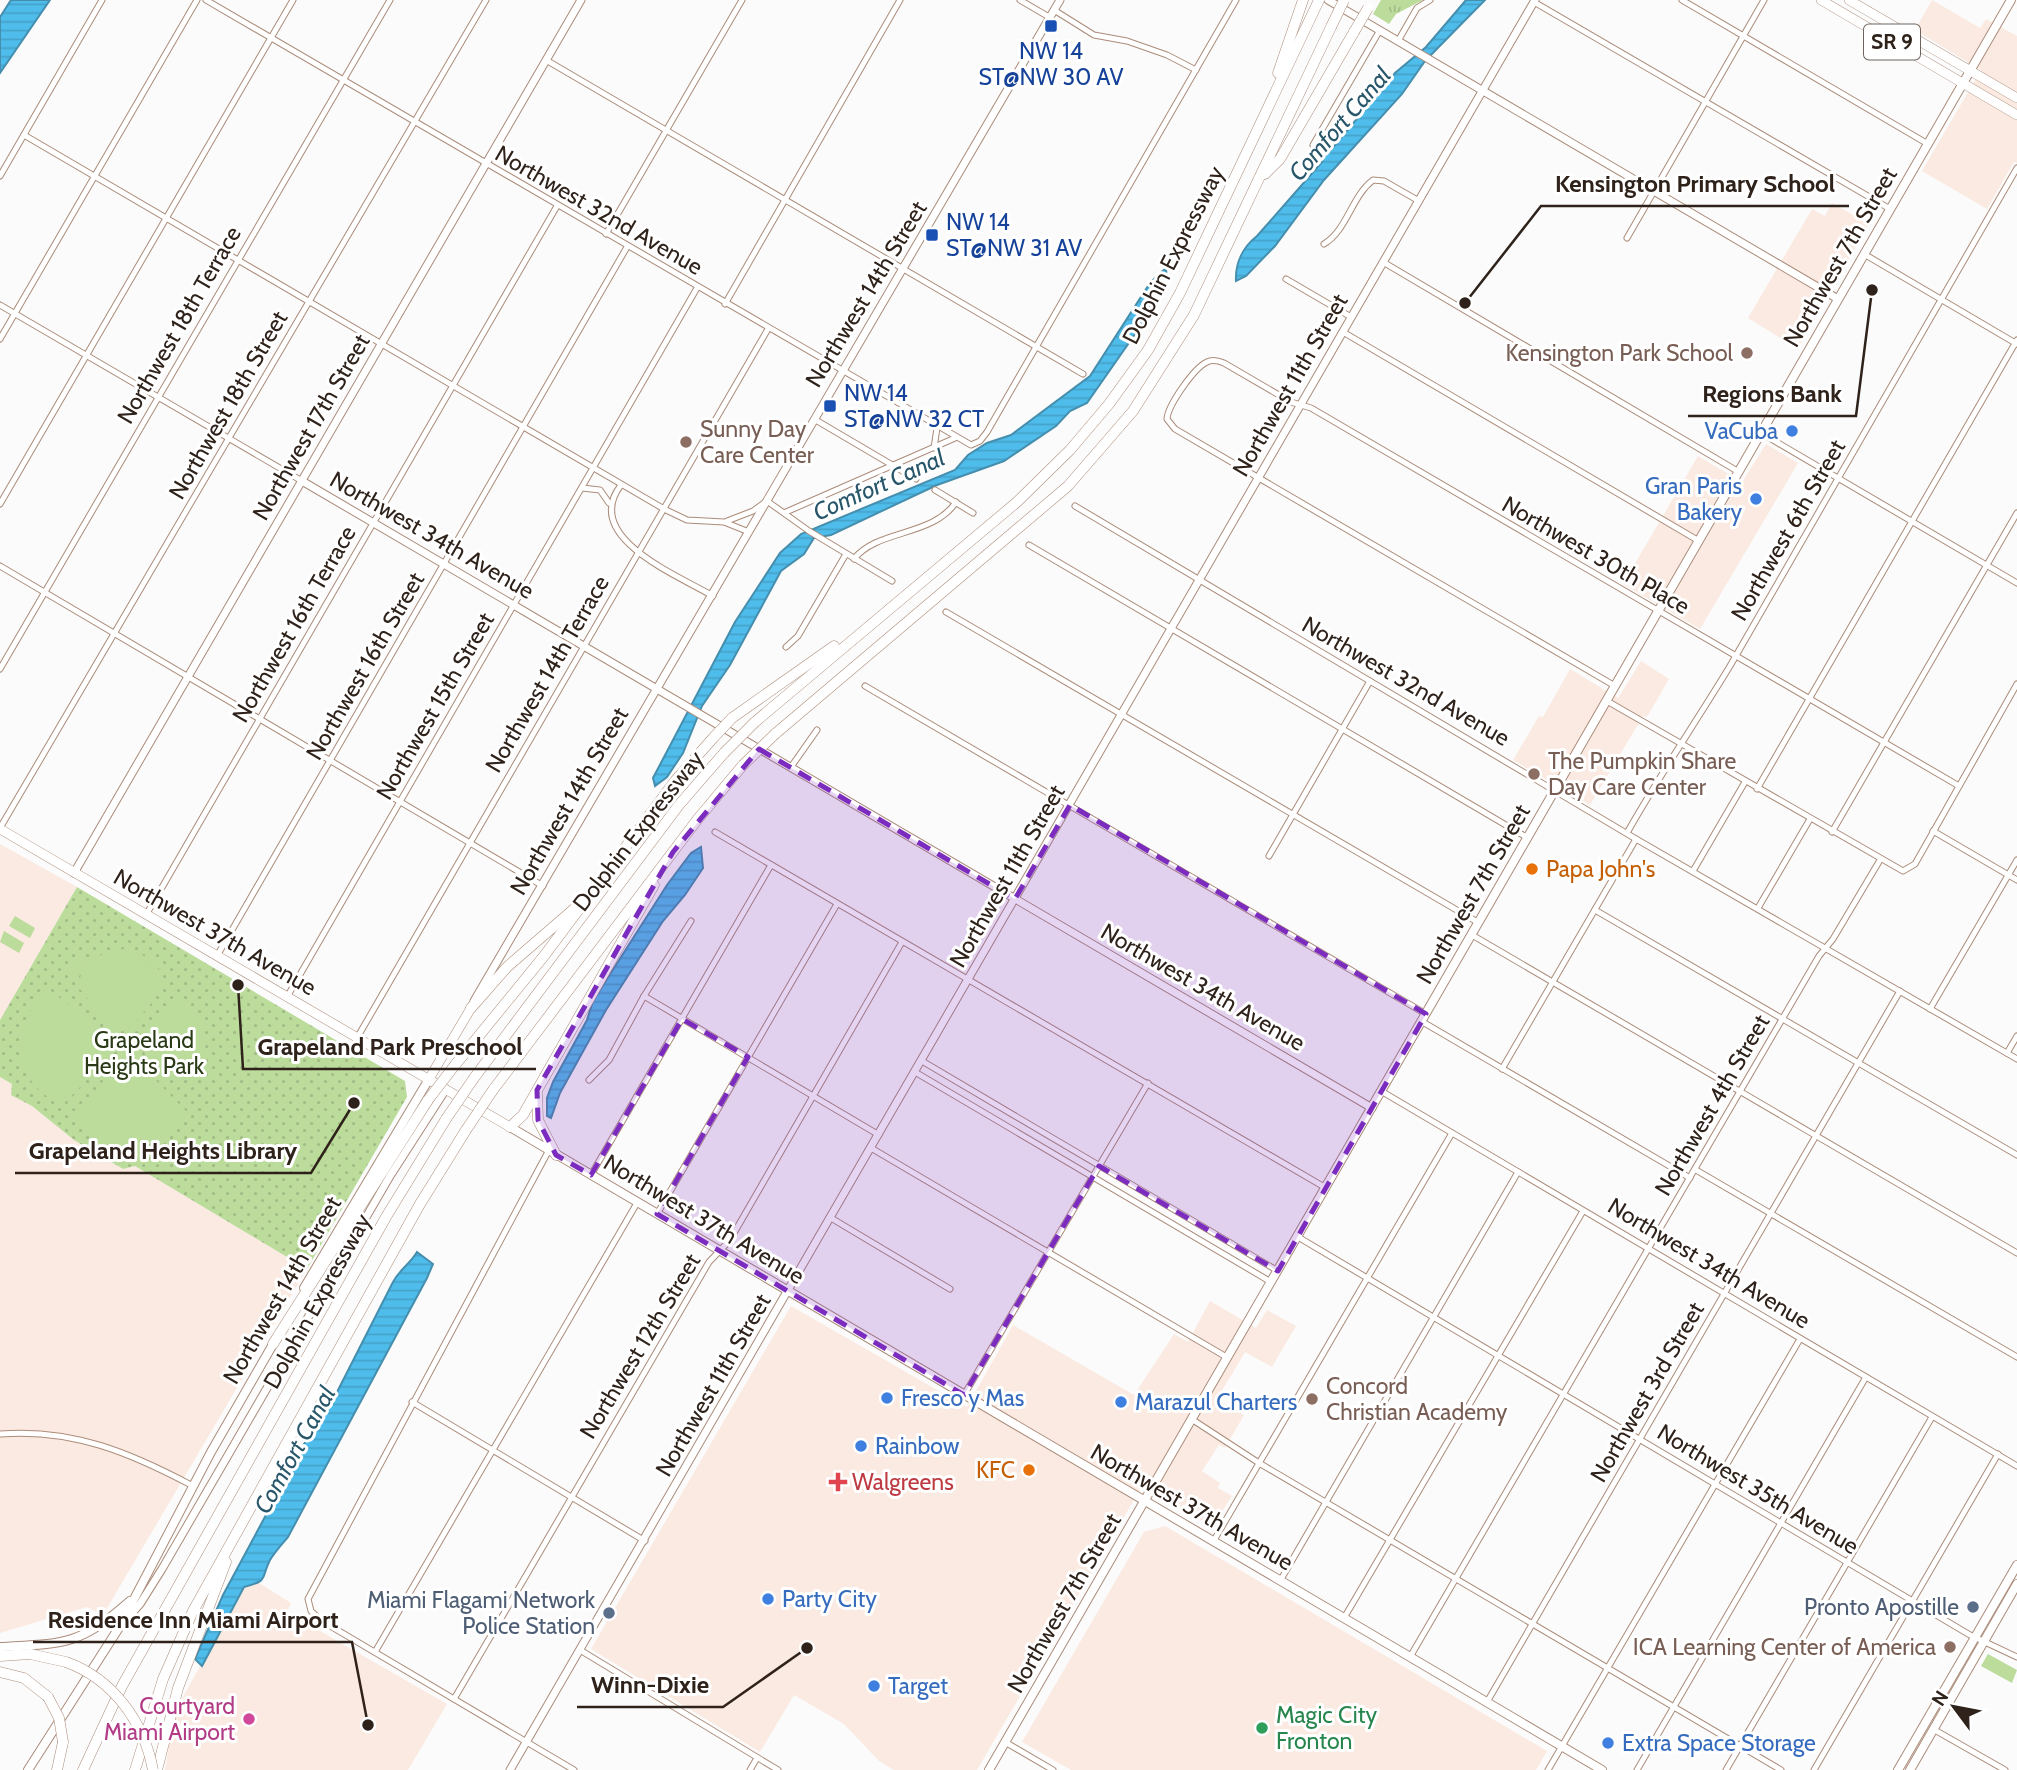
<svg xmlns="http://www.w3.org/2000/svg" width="2017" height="1770" font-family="Cabin,sans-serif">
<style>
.built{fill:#fbeae1}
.grass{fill:url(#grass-tufts)}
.park{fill:url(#park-dots)}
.pitch{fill:#bcdc9c}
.water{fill:url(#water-rules);stroke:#458ead;stroke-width:2}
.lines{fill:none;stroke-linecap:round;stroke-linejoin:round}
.minor-casing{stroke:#ab8c7a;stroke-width:7}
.tertiary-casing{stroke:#ab8c7a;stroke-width:9}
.secondary-casing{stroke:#ab8c7a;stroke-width:10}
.primary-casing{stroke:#ab8c7a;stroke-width:10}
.trunk-casing{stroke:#ab8c7a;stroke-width:10}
.motorway-casing{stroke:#ab8c7a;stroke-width:11}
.minor{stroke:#fff;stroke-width:5}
.tertiary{stroke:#fff;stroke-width:7}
.secondary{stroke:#fff;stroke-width:8}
.primary{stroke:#fff;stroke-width:9}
.trunk{stroke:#fff;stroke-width:9}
.motorway{stroke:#fff;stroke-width:10}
.motorway-bridge-casing{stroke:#ab8c7a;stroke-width:11;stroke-linecap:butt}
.motorway-bridge{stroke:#fff;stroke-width:10}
.marked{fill:#7b2cbf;fill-opacity:0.2;stroke:#7b2cbf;stroke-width:5;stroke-dasharray:14 9;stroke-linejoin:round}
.transit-dot{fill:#1a4fb4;stroke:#fff;stroke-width:2.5}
.education-dot{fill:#8d6e63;stroke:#fff;stroke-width:2.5}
.shop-dot{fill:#3f7fe0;stroke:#fff;stroke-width:2.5}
.food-dot{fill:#e8710a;stroke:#fff;stroke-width:2.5}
.health-dot{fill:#e0444e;stroke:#fff;stroke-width:2.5}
.service-dot{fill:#5c6f8a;stroke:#fff;stroke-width:2.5}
.hotel-dot{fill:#d1479c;stroke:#fff;stroke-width:2.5}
.leisure-dot{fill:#2e9e5b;stroke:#fff;stroke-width:2.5}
.labels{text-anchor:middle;stroke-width:6;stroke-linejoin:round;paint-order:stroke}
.shield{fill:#fff;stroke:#6d645f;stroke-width:2}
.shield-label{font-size:21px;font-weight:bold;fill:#2e221b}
.transit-label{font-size:23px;fill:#164399;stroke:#fff;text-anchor:start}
.street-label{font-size:23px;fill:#2e221b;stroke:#fff}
.education-label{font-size:23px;fill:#785e54;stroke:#fff;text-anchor:start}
.shop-label{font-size:23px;fill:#366cbe;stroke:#fff;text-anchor:start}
.food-label{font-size:23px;fill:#c56008;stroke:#fff;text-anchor:start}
.park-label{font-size:23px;fill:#2a3a16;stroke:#fff}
.health-label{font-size:23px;fill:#be3a42;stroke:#fff;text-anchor:start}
.service-label{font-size:23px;fill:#4e5e75;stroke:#fff;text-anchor:end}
.hotel-label{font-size:23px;fill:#b23c85;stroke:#fff;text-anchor:end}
.leisure-label{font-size:23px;fill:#27864d;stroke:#fff;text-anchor:start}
.water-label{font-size:24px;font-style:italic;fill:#28566a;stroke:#fff}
.leader{fill:none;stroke:#2e221b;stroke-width:2.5}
.callout-dot{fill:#2e221b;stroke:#fff;stroke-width:2.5}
.callout-label{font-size:24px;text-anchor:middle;font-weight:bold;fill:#2e221b;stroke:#fff;stroke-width:6;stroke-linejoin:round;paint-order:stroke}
</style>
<defs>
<pattern id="grass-tufts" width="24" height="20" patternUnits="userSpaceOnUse" patternTransform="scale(1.75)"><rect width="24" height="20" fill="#bcdc9c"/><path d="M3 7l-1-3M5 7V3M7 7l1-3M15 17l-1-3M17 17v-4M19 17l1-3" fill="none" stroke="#a2bc86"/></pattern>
<pattern id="park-dots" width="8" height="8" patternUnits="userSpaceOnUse" patternTransform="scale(1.75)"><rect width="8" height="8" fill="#bcdc9c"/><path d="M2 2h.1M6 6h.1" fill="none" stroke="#a2bc86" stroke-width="1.8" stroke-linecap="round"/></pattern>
<pattern id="water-rules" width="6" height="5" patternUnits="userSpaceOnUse" patternTransform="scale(1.75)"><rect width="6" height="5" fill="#4fbdec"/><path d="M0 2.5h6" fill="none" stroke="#45a2ca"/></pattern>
</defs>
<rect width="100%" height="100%" fill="#fbfbfb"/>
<g class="built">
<path d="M1932 0 1980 28 1986 19 2017 36V163L2014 162 1987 209 1922 171 1981 70 1915 30Z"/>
<path d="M1832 203 1869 224 1798 349 1748 318 1812 209 1825 216Z"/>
<path d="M1766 444 1798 463 1700 629 1623 584 1698 456 1742 482Z"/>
<path d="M1641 661 1669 679 1647 717 1643 716 1590 805 1513 760 1539 716 1543 717 1570 669 1618 698Z"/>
<path d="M0 844 77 887 0 1020Z"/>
<path d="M0 1077 12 1084V1095L32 1106 74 1140 123 1169 135 1166 307 1269 103 1615 87 1607 0 1633Z"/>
<path d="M1210 1301 1256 1328 1267 1310 1296 1326 1272 1367 1245 1352 1217 1399 1244 1415 1225 1448 1219 1445 1202 1471 1220 1483 1218 1488 1232 1496 1212 1527 1142 1486 977 1770H894L879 1761 844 1724 794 1695 760 1752 591 1649 791 1306 967 1407 1013 1325 1134 1395 1174 1334 1188 1342Z"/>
<path d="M1165 1526 1547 1751 1536 1770H1071L1022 1742 1144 1532Z"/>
<path d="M259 1583 291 1603 287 1612 447 1704 408 1770H165L171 1733 184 1695 244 1587Z"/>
</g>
<path class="grass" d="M1381 0H1423L1396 14 1389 24 1373 14Z"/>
<path class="park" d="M77 887 405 1081 407 1097 307 1269 135 1166 123 1169 74 1140 32 1106 11 1095 12 1084 0 1077V1020Z"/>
<g class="pitch">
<path d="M15 916 35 928 30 938 9 926Z"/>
<path d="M4 931 24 943 19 953 0 942Z"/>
<path d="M119 949C141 950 156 961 165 981L150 1005 128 1030 119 1031 95 1009 77 985C84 964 98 953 119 949Z"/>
<path d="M78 953 85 958 73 979 65 974Z"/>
<path d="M51 991 112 1038 113 1048 58 1103C10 1079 7 1020 51 991Z"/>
<path d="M177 1001C213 1015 216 1061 182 1079L163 1069 138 1047 137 1038 161 1012Z"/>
<path d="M131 1055 186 1111C162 1157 104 1161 75 1118L122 1056Z"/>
<path d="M83 1085 90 1091 73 1109 67 1103Z"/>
<path d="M1988 1654 2017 1670 2012 1683 1981 1666Z"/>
</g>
<g class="water">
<path d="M11 0H50L0 73V17Z"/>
<path d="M1466 0H1485L1425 61 1402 94 1324 180 1275 246 1246 276 1236 281C1235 263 1243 247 1257 236L1322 162 1327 149 1331 150 1395 73 1426 47Z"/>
<path d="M1166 268 1167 283 1160 287 1140 327 1087 403 1070 411 1056 426 1004 461 937 485 831 535 814 538 804 554 781 571 730 665 702 706 683 753 667 777 655 786 653 778 735 622 780 553 801 534 955 470 968 455 987 443 1011 435 1090 376 1150 283Z"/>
<path d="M701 847 703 868 685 895 663 921 606 1010 560 1093 551 1118 547 1116V1098L553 1082 587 1020 593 1001 667 885 691 853Z"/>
<path d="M417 1252 433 1264 427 1278 288 1537C282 1544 274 1553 270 1560 260 1579 270 1580 244 1587L202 1666 195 1659 223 1595 310 1433 333 1400 393 1282C400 1269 410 1264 417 1252Z"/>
</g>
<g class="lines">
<defs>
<g id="minor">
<path d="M206 0 971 445 980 441 987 432 1236 0"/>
<path d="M1020 0 1049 17"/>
<path d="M1682 0 1928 144"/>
<path d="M1534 2 1890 209"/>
<path d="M1054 10 1094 35 1127 41 1167 55 1196 70"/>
<path d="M1398 41 1417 8 1430 0"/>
<path d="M546 60 1083 374"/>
<path d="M24 135 664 509 687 520 724 522 749 532"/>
<path d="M1313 145 1380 30"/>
<path d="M0 176 102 0"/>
<path d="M606 234 742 0"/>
<path d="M1627 238 1764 0"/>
<path d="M1324 244C1348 229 1351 197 1373 180L1384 181 1419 201"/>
<path d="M1864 254 2017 344"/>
<path d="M1383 262 1739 472"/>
<path d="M1286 279 1351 317"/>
<path d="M725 304 900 0"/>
<path d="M0 305 302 481"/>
<path d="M1343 332 1699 541"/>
<path d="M0 339 197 0"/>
<path d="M814 419 916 479"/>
<path d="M1761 433 2017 583"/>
<path d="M934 448 937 428"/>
<path d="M621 485C581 537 677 575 713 596"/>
<path d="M582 488 600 490 609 503"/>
<path d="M935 490 973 513"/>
<path d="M0 504 293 0"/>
<path d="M1075 506 1636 839 2017 1059"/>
<path d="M786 512 955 438"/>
<path d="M727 521 753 511 767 501 809 531 892 581"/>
<path d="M1029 545 1528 838"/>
<path d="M854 559C877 529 933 537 956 502"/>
<path d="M0 566 543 886"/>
<path d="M946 612 1479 923"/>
<path d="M786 647 798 636 846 554"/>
<path d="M0 669 390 0"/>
<path d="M865 686 1426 1014"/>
<path d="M1615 686 1175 429 1167 419C1168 405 1194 368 1207 362 1213 359 1219 361 1224 363L1291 402 1311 408 1959 786"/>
<path d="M1607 701 1903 871 1915 864 2017 684"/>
<path d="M791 767 817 730"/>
<path d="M1757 789 2017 340"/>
<path d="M0 828 486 0"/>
<path d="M1933 831 2017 880"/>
<path d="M715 832 1326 1188"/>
<path d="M1832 832 2017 513"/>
<path d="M1627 833C1659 776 1696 722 1730 666L2017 168"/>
<path d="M1269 856 1370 681"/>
<path d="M1693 871 1745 782"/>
<path d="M1758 908 1810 819"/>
<path d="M1595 910 2017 1155"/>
<path d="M146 915 557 206"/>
<path d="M1472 935 2017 1253"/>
<path d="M217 956 627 247"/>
<path d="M644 996 879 1135"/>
<path d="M287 997 697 288"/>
<path d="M1930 1009 2017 860"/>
<path d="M1421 1021 1690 1178"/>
<path d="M357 1038 768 329"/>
<path d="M2007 1053 2017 1036"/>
<path d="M922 1061 1278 1271"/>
<path d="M1502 1069 1636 839"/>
<path d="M915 1072 1271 1282"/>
<path d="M589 1080 609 1060 644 996 691 921"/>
<path d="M1381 1091 2017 1466"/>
<path d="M871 1148 1228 1358"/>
<path d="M549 1150 308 1599 311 1611 322 1621 574 1770"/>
<path d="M1696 1170 2017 1357"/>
<path d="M591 1175 771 865"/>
<path d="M657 1214 837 904"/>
<path d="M831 1218 950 1289"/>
<path d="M1298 1237 1970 1635 2017 1657"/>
<path d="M964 1395 1148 1083"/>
<path d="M412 1402 645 1541"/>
<path d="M1193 1420 1259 1463 1781 1770"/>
<path d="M0 1434C72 1428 131 1453 193 1486"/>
<path d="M1213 1542 1452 1133"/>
<path d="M1280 1581 1518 1172"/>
<path d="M1344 1618 1583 1211"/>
<path d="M580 1650 778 1770"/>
<path d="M375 1652 637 1203"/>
<path d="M1410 1657 1819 956 1833 939 1880 860"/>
<path d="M454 1699 709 1262 730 1240 902 942"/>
<path d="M1487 1702 1900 991"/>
<path d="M1933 1729 2005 1770"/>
<path d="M1005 1742 1053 1770"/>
<path d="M750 1770 757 1758"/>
<path d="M1548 1770 1800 1339"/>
<path d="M1637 1770 1866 1377"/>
<path d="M1726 1770 1932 1417"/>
<path d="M1814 1770 1998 1454"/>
</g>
<g id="tertiary">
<path d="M1328 0 1838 299"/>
<path d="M302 481 1372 1108"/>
<path d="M74 873 581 0"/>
<path d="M474 1001 1060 0"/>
<path d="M123 1623 140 1604 162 1569 390 1176 446 1089"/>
<path d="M510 1770 1535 0"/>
</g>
<g id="secondary">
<path d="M510 1127 1602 1770"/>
<path d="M304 1288 429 1079"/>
<path d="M0 1647C64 1644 80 1645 130 1601"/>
<path d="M28 1770 120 1626 211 1452 276 1339"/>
<path d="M989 1770 2011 0"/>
<path d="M1898 1770 2017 1565"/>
<path d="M1910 1770 2017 1584"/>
</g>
<g id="primary">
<path d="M0 829 510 1127"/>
<path d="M429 1079 471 1008"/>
</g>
<g id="trunk">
<path d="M1821 0 2017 115"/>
<path d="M1849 0 2017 98"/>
</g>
<g id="motorway">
<path d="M1278 73 1303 0"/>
<path d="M1265 174 1280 159 1354 32"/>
<path d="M732 718 834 646"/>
<path d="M755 722 1017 502 1070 450 1109 404 1148 350 1180 293 1319 0"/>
<path d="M775 734 1068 486 1133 411 1194 315 1331 27"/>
<path d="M471 1008 507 967 574 909"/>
<path d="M455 1065 544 956 675 781 714 737"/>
<path d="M474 1078 679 805 724 753"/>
<path d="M493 1090 697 820 743 765"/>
<path d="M537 1094 538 1120 556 1155"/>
<path d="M510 1127 523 1115 654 885"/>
<path d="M273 1344 428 1100"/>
<path d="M0 1656 30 1654 66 1662"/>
<path d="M0 1672 24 1678 48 1697"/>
<path d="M57 1770 63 1742"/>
<path d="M83 1770 122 1686 386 1217 446 1119"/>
<path d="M135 1770 163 1679 193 1611 420 1204 466 1130"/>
<path d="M157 1770 178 1688 226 1562"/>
</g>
</defs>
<use href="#minor" class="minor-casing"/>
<use href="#tertiary" class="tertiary-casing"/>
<use href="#secondary" class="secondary-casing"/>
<use href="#primary" class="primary-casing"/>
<use href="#trunk" class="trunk-casing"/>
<use href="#motorway" class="motorway-casing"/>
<use href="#minor" class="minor"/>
<use href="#tertiary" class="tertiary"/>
<use href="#secondary" class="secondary"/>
<use href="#primary" class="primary"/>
<use href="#trunk" class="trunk"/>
<use href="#motorway" class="motorway"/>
<defs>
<g id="motorway-bridge">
<path d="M1331 27 1344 0"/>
<path d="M1354 32 1368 8"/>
<path d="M714 737 732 718"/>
<path d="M724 753 755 722"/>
<path d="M743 765 775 734"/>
<path d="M428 1100 455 1065"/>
<path d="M446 1119 474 1078"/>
<path d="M466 1130 493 1090"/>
<path d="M66 1662C113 1679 144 1722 153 1770"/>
<path d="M48 1697 59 1718 63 1742"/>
</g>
</defs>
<use href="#motorway-bridge" class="motorway-bridge-casing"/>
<use href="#motorway-bridge" class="motorway-bridge"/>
</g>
<path class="marked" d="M759 749 1015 899 1070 805 1426 1014 1278 1271 1099 1166 964 1395 657 1214 748 1057 682 1019 591 1175 556 1155 538 1120 537 1090 673 852Z"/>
<g class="transit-dot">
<rect x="1044" y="19" width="14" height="14" rx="3.5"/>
<rect x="925" y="228" width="14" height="14" rx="3.5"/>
<rect x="823" y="399" width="14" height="14" rx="3.5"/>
</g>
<g class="education-dot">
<circle cx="1747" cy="353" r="7"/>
<circle cx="686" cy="442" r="7"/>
<circle cx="1534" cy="774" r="7"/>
<circle cx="1312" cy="1399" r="7"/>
<circle cx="1950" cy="1647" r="7"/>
</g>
<g class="shop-dot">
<circle cx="1792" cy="431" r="7"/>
<circle cx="1756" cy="499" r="7"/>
<circle cx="887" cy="1398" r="7"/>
<circle cx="1121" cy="1402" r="7"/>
<circle cx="861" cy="1446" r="7"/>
<circle cx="768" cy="1599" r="7"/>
<circle cx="874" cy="1686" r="7"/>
<circle cx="1608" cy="1743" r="7"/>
</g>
<g class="food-dot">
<circle cx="1532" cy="869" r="7"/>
<circle cx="1029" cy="1470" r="7"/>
</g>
<path class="health-dot" d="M834.5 1471.5h7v7h7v7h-7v7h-7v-7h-7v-7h7z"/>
<g class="service-dot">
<circle cx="1973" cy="1607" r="7"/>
<circle cx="609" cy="1613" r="7"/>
</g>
<circle class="hotel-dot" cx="249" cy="1719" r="7"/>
<circle class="leisure-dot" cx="1262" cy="1728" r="7"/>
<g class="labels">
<rect class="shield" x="1864" y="24.5" width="56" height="35" rx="5"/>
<g class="shield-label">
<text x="1892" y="49">SR 9</text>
</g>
<g class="transit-label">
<text x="1051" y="59" text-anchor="middle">NW 14<tspan x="1051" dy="26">ST@NW 30 AV</tspan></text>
<text x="946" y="230">NW 14<tspan x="946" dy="26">ST@NW 31 AV</tspan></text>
<text x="844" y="401">NW 14<tspan x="844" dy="26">ST@NW 32 CT</tspan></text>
</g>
<g class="street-label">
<text transform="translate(599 210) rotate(30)" y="8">Northwest 32nd Avenue</text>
<text transform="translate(1173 255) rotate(-63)" y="8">Dolphin Expressway</text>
<text transform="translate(1840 257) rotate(-60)" y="8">Northwest 7th Street</text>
<text transform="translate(866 294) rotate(-59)" y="8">Northwest 14th Street</text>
<text transform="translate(179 325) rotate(-60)" y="8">Northwest 18th Terrace</text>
<text transform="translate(1290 385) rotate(-60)" y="8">Northwest 11th Street</text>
<text transform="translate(228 405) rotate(-60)" y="8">Northwest 18th Street</text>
<text transform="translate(311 427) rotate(-60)" y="8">Northwest 17th Street</text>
<text transform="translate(1788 530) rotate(-60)" y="8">Northwest 6th Street</text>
<text transform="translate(432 535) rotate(30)" y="8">Northwest 34th Avenue</text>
<text transform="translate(1596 555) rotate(30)" y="8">Northwest 30th Place</text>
<text transform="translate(294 624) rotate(-60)" y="8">Northwest 16th Terrace</text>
<text transform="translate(365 666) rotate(-60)" y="8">Northwest 16th Street</text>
<text transform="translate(547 674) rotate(-60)" y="8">Northwest 14th Terrace</text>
<text transform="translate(1406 681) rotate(30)" y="8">Northwest 32nd Avenue</text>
<text transform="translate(435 706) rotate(-60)" y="8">Northwest 15th Street</text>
<text transform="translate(569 801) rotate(-60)" y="8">Northwest 14th Street</text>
<text transform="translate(638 831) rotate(-52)" y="8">Dolphin Expressway</text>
<text transform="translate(1007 876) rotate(-60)" y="8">Northwest 11th Street</text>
<text transform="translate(1473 894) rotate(-60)" y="8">Northwest 7th Street</text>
<text transform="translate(215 932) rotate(30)" y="8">Northwest 37th Avenue</text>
<text transform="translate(1203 987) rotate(30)" y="8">Northwest 34th Avenue</text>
<text transform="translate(1712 1105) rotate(-60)" y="8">Northwest 4th Street</text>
<text transform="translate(704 1219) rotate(31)" y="8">Northwest 37th Avenue</text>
<text transform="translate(1709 1263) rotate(31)" y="8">Northwest 34th Avenue</text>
<text transform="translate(282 1290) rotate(-60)" y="8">Northwest 14th Street</text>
<text transform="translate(317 1301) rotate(-61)" y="8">Dolphin Expressway</text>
<text transform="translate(640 1346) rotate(-59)" y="8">Northwest 12th Street</text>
<text transform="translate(713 1385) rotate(-60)" y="8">Northwest 11th Street</text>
<text transform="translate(1647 1392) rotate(-60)" y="8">Northwest 3rd Street</text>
<text transform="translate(1758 1489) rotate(31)" y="8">Northwest 35th Avenue</text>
<text transform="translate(1192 1507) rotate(30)" y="8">Northwest 37th Avenue</text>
<text transform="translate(1064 1603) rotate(-60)" y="8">Northwest 7th Street</text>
</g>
<g class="education-label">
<text x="1733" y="361" text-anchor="end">Kensington Park School</text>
<text x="700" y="437">Sunny Day<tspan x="700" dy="26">Care Center</tspan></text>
<text x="1548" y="769">The Pumpkin Share<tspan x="1548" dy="26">Day Care Center</tspan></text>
<text x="1326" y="1394">Concord<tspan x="1326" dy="26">Christian Academy</tspan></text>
<text x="1936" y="1655" text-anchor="end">ICA Learning Center of America</text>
</g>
<g class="shop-label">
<text x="1778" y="439" text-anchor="end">VaCuba</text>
<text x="1742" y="494" text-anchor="end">Gran Paris<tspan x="1742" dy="26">Bakery</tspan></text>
<text x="901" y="1406">Fresco y Mas</text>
<text x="1135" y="1410">Marazul Charters</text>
<text x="875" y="1454">Rainbow</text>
<text x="782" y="1607">Party City</text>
<text x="888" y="1694">Target</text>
<text x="1622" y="1751">Extra Space Storage</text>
</g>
<g class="food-label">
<text x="1546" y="877">Papa John's</text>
<text x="1015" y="1478" text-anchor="end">KFC</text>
</g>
<g class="park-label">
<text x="144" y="1048">Grapeland<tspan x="144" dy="26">Heights Park</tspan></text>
</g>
<g class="health-label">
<text x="852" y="1490">Walgreens</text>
</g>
<g class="service-label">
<text x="595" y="1608">Miami Flagami Network<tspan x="595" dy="26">Police Station</tspan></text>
<text x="1959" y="1615">Pronto Apostille</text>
</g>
<g class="hotel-label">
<text x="235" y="1714">Courtyard<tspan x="235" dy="26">Miami Airport</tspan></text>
</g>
<g class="leisure-label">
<text x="1276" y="1723">Magic City<tspan x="1276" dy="26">Fronton</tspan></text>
</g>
<g class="water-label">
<text transform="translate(1340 124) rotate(-49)" y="8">Comfort Canal</text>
<text transform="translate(879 485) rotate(-24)" y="8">Comfort Canal</text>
<text transform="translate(295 1450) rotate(-61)" y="8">Comfort Canal</text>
</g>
</g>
<path class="leader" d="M1465 303L1541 206H1849M1872 290L1856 416H1688M238 985L243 1069H536M354 1103L311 1173H15M368 1725L352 1642H33M807 1648L723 1707H577"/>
<g class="callout-dot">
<circle cx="1465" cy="303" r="7"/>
<circle cx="1872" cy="290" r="7"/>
<circle cx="238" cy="985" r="7"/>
<circle cx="354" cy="1103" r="7"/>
<circle cx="368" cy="1725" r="7"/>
<circle cx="807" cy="1648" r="7"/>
</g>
<g class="callout-label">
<text x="1695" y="192">Kensington Primary School</text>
<text x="1772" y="402">Regions Bank</text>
<text x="390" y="1055">Grapeland Park Preschool</text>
<text x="163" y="1159">Grapeland Heights Library</text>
<text x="193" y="1628">Residence Inn Miami Airport</text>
<text x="650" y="1693">Winn-Dixie</text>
</g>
<g transform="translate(1954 1707) rotate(302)" stroke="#ffffff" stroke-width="5" paint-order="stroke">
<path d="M0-5L12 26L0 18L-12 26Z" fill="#2e221b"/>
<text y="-10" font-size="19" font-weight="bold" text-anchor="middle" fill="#2e221b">N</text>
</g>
</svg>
